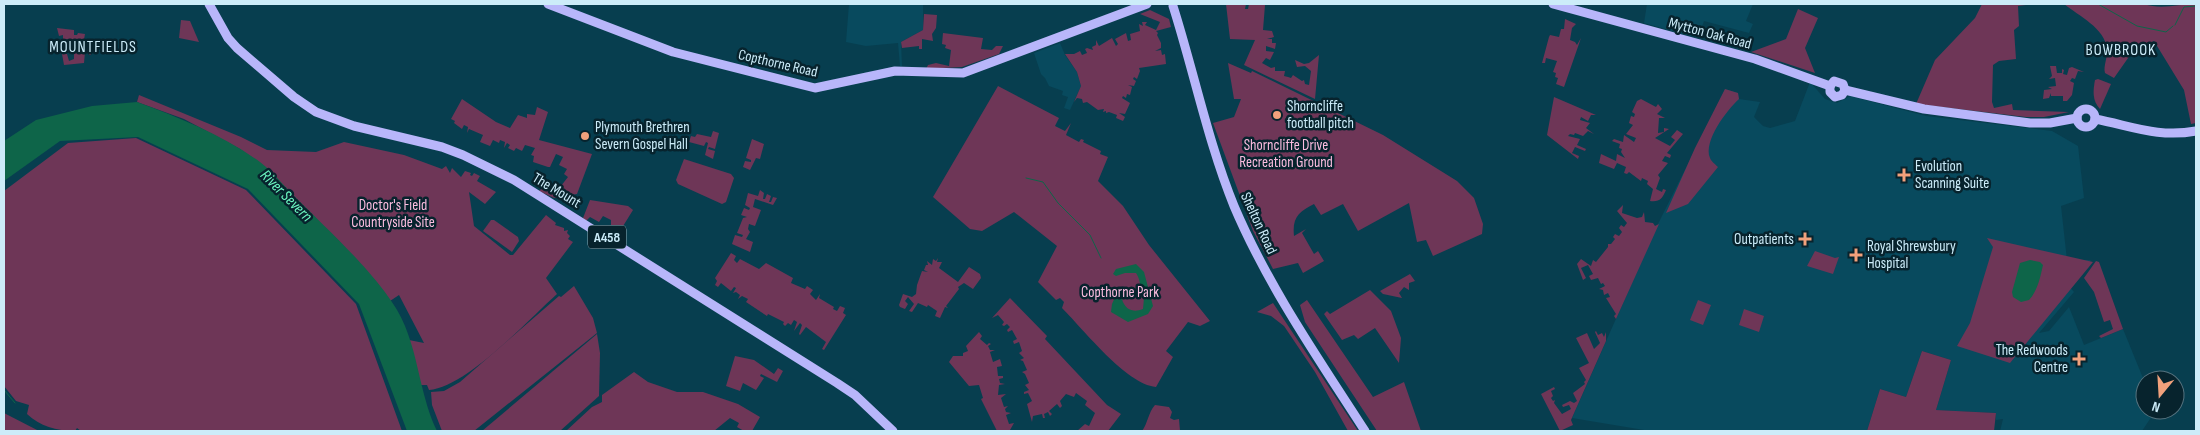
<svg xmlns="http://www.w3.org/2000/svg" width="2200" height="435" font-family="'Sofia Sans Condensed',sans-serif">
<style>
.built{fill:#084a5e}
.green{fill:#6e3657}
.water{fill:#0e6549}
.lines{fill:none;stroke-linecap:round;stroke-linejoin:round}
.stream{stroke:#0e6549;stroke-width:1}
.major{stroke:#b8b6fa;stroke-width:9}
.poi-dot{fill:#f1a17c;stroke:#07232d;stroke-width:2}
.labels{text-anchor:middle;stroke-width:5;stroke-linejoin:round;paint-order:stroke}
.shield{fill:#07232d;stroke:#91b0bc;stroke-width:1}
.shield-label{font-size:14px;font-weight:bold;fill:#ccecf9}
.street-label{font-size:15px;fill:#ccecf9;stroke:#07232d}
.poi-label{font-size:15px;fill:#ccecf9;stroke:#07232d;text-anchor:start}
.park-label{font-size:15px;fill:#fdbde0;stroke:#07232d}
.neighbourhood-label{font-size:16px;letter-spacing:1px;fill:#ccecf9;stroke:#07232d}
.water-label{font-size:16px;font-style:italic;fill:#6cf6c1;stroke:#07232d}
</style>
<rect width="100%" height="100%" fill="#073e4f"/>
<g class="built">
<path d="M849 4H923V30L901 42 902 66H900L898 43 866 46 846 42Z"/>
<path d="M1647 4H1753L1746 21 1753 24 1749 33 1704 21 1698 38 1644 23Z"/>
<path d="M1060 43 1065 55 1077 72 1081 86 1070 110 1064 108 1068 97 1062 95 1063 91 1049 86 1045 78 1041 74 1034 53Z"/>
<path d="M1810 82 1825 99 1837 103 1850 96 1926 116 2052 131 2078 146 2084 198 2061 206 2067 260H2091L2069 286 2074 292 2039 333 2049 331 2069 307 2084 345 2123 329 2145 383V410H2153L2154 413 2142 431H2000L2003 419 1996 420V413L1936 410 1951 360 1922 351 1906 397 1880 389 1867 431H1650L1572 418 1658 224 1725 89 1738 93 1739 99 1760 102 1754 117 1763 126 1770 128 1795 121Z"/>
</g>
<g class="green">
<path d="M1226 4H1246L1245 9H1248L1249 4 1265 5 1263 30 1272 31 1274 37 1267 39H1272V43H1276L1275 49 1266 46V51L1274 52 1270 60 1266 58 1262 63 1271 68 1275 67V71H1285L1284 76 1288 77 1289 74 1288 77 1291 78 1293 75 1302 81 1304 80 1305 84 1309 85 1311 71 1305 66 1297 67 1295 60 1304 64 1309 63 1319 55 1315 99 1244 65 1255 40 1230 39Z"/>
<path d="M1982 4H2035L2018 6 2019 26 2014 30 2016 59 1999 61 1993 65 1992 102 1994 108 2012 104 2013 110 2069 112 2044 117H2026L1916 104 1935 60 1975 18Z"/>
<path d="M2064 4H2144C2161 10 2179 4 2196 4V123L2191 124 2184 90 2154 41 2133 51 2114 78 2105 73C2103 66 2108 57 2107 49 2105 28 2079 16 2064 4Z"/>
<path d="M1798 9 1818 18 1805 48 1815 73 1751 52 1786 39Z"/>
<path d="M1150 10 1169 19 1171 27 1156 31 1158 33 1157 35 1161 43V48L1155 51 1161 50 1162 55 1165 54 1166 64 1139 68 1140 71 1137 79 1134 77 1133 79 1136 81 1134 86 1128 85 1132 87 1130 95 1127 94 1126 98 1123 96 1122 98 1130 103 1125 114 1119 113 1125 117 1123 121 1116 118 1117 115 1109 112 1106 113V111L1103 112 1104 109 1098 110 1087 102 1083 103 1082 99 1077 98 1074 102 1081 86 1077 72 1065 54H1074L1080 51 1082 55 1087 53 1085 49 1087 48 1093 50 1092 47 1096 45V40L1099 46 1112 38 1116 46 1118 44 1115 39 1126 33 1128 41 1131 40 1130 34 1140 31 1139 24 1143 26 1142 22H1147L1145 25 1156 30 1160 22 1140 14Z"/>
<path d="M924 14 937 15 936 28 932 34 933 41 922 39V49H919V46L902 48 901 42 923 30Z"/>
<path d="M1565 19 1576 24 1572 28 1570 40 1575 42 1577 45 1581 38 1564 87 1556 84 1558 78 1555 77 1556 73 1553 72 1557 61 1546 58 1545 63H1542L1549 37 1550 35 1559 37 1561 29H1564Z"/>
<path d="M181 20 190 21 199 42 179 38Z"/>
<path d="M57 28 74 30V35H77L78 33 85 34 83 45 94 44 96 52H91V55H89V52H85L84 63 64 65 62 54H67L69 61 74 59V49L68 50 71 48V42L69 39 63 40V35L59 36Z"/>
<path d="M943 33 983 38 981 49 992 50 996 46H1003L999 54 962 67 926 69 928 65 936 63 949 66 951 50 945 48 946 45 942 44Z"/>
<path d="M1228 63 1251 73 1252 71 1383 135 1457 181 1474 198 1483 224 1482 234 1433 256 1426 240 1417 242 1409 203 1358 231 1343 204 1321 215 1314 204C1299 212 1292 217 1294 236L1306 229 1302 233 1314 254 1318 251 1324 261 1303 273 1298 263 1273 269 1253 231 1213 123 1234 117 1241 99H1234Z"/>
<path d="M2050 66H2056L2057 73H2062V69L2064 70 2063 74 2067 75 2069 68 2072 67 2084 72 2078 71 2075 79 2072 78 2070 81 2074 83 2072 95 2067 101H2063V96H2051V93L2049 98 2043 99 2044 90 2052 89 2048 87 2056 86 2055 78 2049 79 2052 76Z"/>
<path d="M2098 79 2111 84 2100 109C2092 101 2093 90 2095 80Z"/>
<path d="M998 86 1059 118 1055 126 1065 131 1071 123 1066 135 1079 142 1081 139 1084 140 1083 142 1101 151 1100 154 1108 157 1098 181 1123 206 1149 245 1210 321 1200 326 1188 322 1166 351 1173 357 1156 387C1126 384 1084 330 1062 308L1064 302 1060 298 1056 300 1038 282 1057 246 1014 212 982 231 970 229 933 197Z"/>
<path d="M1725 89 1738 93 1739 99C1727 110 1703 141 1710 158 1711 161 1716 165 1718 167L1688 204 1666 213 1695 148Z"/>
<path d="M139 95 241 137 267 150 316 152 344 142 404 155 442 169 446 166 450 173 452 168 461 177 465 171 471 173 470 175 472 176 474 173 480 176 477 181 496 192 485 204 469 192 474 226 510 255H513L546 215 556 223 555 225 564 228V231L568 230 567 233 570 236 568 239 573 242 546 278 557 294C528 320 467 387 429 390L427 385H421L409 340 424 343 399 295 390 301 338 240 240 149 184 119 137 102Z"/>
<path d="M1554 97 1596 115H1591L1588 121 1581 117 1580 120 1590 123 1586 128 1594 134 1588 131 1583 136 1575 133 1574 135 1570 134 1568 136 1580 139 1577 145 1586 149 1585 151 1575 147 1572 153 1579 156 1578 159 1547 135Z"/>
<path d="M462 99 496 122 510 128 518 115 527 118V114L535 115 537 107 548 112 539 140 592 154 577 194 554 198 539 191 548 183 552 191H557L568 177 564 174 567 169 559 165 563 157 556 154 550 167H548L533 162 534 156 531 155 535 148 525 145 522 151 516 148 514 151 508 148 510 145 507 143 504 148 505 142 500 140 499 143 493 140 490 146 480 142 483 135 469 129 467 133 468 127 464 125 462 129 454 123 455 121 451 119Z"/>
<path d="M1641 99 1656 107 1658 104 1662 109 1657 114 1665 118H1659L1658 133 1664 132V128L1669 129 1655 138 1670 146 1675 140 1671 137 1677 130 1683 134 1667 153 1671 155 1670 158 1665 156 1662 161 1668 163 1658 175 1660 178 1656 189 1662 192 1663 189 1666 190C1662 199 1660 202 1650 201L1653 189 1647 184 1648 181 1642 178 1641 181 1629 172 1627 174 1624 173 1626 167 1617 163 1614 169 1599 163 1601 154 1616 161 1617 154 1625 158 1621 152 1622 149 1619 148 1620 144 1612 141 1614 139 1623 142 1624 135 1634 142 1636 138 1626 134 1633 125 1629 123 1631 116 1634 117 1635 114 1632 112 1637 101Z"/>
<path d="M713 131 719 133 715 149 709 147 708 149 715 151 713 159 705 155 708 143 706 142 704 146 689 142 691 136 695 137 697 134 711 137Z"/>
<path d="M136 138 246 190 356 304 402 431H81L77 428 75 431C56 431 40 426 27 414L29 405 16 401 4 386V191L68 143Z"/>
<path d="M752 139 764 144 760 159 756 158 750 170 743 167 745 161 751 162V160L746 158Z"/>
<path d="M684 159 731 174 734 178 726 202 722 204 678 184 676 180Z"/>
<path d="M760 190 764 193 763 199H765L767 194 771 196 769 202H771L773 197 777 198 773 205 755 199 753 207 761 210 755 226 749 224 748 229 750 232 746 239 753 242 750 252 732 244 735 235 742 237 743 235 737 233 743 218 747 217 741 215 744 208 749 210 750 208 745 205 748 193 758 196Z"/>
<path d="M590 200 628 206 633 210 615 239 611 236V220L603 216 599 222 590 217 586 221 583 218Z"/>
<path d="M1623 205 1622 213 1637 218 1642 217 1644 212 1645 222 1653 223 1655 226 1659 224 1616 319 1614 316 1616 314 1606 298 1610 297 1608 293 1604 295 1603 290 1599 289 1605 286 1603 283 1601 284 1598 278 1591 280 1589 276 1593 274 1588 265 1581 268 1586 278 1583 280 1577 264 1581 259 1591 266 1593 260 1596 262 1608 247V244H1611L1615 239 1613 237 1615 234 1619 236 1622 232 1619 228 1621 225 1624 227 1627 223 1617 211Z"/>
<path d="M491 220H494L518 237 519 241 512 252 483 231Z"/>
<path d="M1987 238 2093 262 2010 363 1957 346 1970 323 1993 247Z"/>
<path d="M1815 251 1835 258 1839 257 1833 274 1807 266Z"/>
<path d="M731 253 736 256 734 260 737 263 740 259 759 269 766 263 793 278 791 283 805 289 807 286 813 290 810 294 816 300 820 294 819 298 834 307 833 309 837 311 840 306 845 308 843 313 846 315 824 350 822 349 826 342 806 327 800 335 799 334 802 325 800 323 794 331 797 322 794 320 791 325 788 323 785 326 783 324 784 322 768 314 767 316 746 302 748 299 742 296 738 299 740 295 736 292 733 293 736 288 734 287 731 291 721 283 718 287 715 285 717 281 715 278Z"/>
<path d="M938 258 937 262H942L939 268 958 282 969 267 980 274 981 278 973 289 964 283 958 287 959 289 946 306 948 308 945 307 940 318 935 316 937 311 928 305 927 307 918 303 912 312 909 311 914 304 908 297 905 301 908 304 905 309 900 307 899 305 903 294 912 297 916 294 917 285 922 271 928 272 924 270 926 265H928L927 261 932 265 933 259 936 261Z"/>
<path d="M2096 261 2099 262 2123 329 2101 338 2099 336 2113 329 2110 320 2104 322 2094 292 2084 278Z"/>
<path d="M1410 274 1415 281 1409 283V290L1404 287 1399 293 1402 298 1383 294 1380 291Z"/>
<path d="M574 286 593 318 597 333 474 431H442L432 405 431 392 444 391 460 382 559 296 561 297Z"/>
<path d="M1370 290 1391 311 1401 338 1399 363 1375 328 1358 339 1354 335 1342 340 1324 314 1327 311 1330 314Z"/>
<path d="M1010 298 1047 336 1045 339 1107 405 1121 414 1108 431H1077L1085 424 1089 426 1095 413 1085 405 1087 401 1076 393 1074 397 1066 394 1060 401 1062 406 1060 408 1057 404 1049 411 1052 414 1050 416 1048 412 1044 414 1045 418H1043L1042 414 1033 416 1032 422 1027 404 1032 401 1028 393 1024 394V392L1029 390 1025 385 1029 383 1025 374 1022 372 1027 370 1023 361 1020 360 1024 358 1019 353 1022 351 1019 342 1014 344 1013 341 1017 339 1012 330 1008 332 1007 330 1010 327 1007 324 1004 326 1002 325 1004 322 998 315 992 318Z"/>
<path d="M1307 300 1373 397 1404 382 1421 431H1377L1305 322 1300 305Z"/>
<path d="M1698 300 1711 305 1703 325 1690 320Z"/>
<path d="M1273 303 1358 431H1348L1315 372 1284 326 1271 316 1257 312Z"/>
<path d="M1744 309 1764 316 1759 332 1739 325Z"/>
<path d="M1596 331 1598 335 1602 333 1604 337 1606 332V341L1571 420 1573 425 1560 431 1541 394 1554 387 1555 389 1551 391 1553 396 1551 398 1553 401 1555 400 1554 403 1562 414 1571 409 1569 405 1563 407 1562 405 1570 401 1574 403 1577 401 1573 393 1585 384 1584 382 1586 380 1579 368 1589 363 1576 338 1587 333 1594 349 1600 343 1595 332Z"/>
<path d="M979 332 982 336 980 339 987 345 989 343 991 344 988 346 990 350H995L990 352 993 362 1000 359 1002 366 997 367 998 376H1003V378L999 379 1000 383 1005 384 999 385 998 395 1006 394 1001 398 1004 407 1008 406 1005 409 1006 412 1011 413 1006 415 1009 424 1014 423 1010 430 1013 431H997L981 399 983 398 979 385 969 386 949 362 953 356H963V353L968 351 966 346Z"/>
<path d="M597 334 600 353 599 396 560 431H482Z"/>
<path d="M1922 351 1951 360 1936 410 1996 413 1994 431H1867L1880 389 1906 397Z"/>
<path d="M735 356 754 360 774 374 778 368 783 371 777 382 761 374 760 376 764 378 756 390 743 383 740 391 726 386Z"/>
<path d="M634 372 648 382 677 392H703L738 404 760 417 752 431H744L737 427 739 423 730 418 714 431H566L592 407 602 402V395Z"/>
<path d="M1155 405 1169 407 1172 412 1170 418 1174 420 1179 419 1180 431H1142C1148 423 1148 413 1155 405Z"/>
<path d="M4 413 39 431H4Z"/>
</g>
<g class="water">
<path d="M137 102C180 118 223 135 260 162 273 172 285 187 297 199 328 230 390 286 405 326 419 360 421 398 437 431H407L359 304 248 189 138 137 60 141 4 181V141L36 120 92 106Z"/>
<path d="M2030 260 2040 262 2043 265C2040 278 2038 290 2029 300L2021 302 2013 297 2012 292 2020 263Z"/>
<path d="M1136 264 1144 272 1153 306 1148 314 1128 322 1111 312 1112 304 1116 295H1121C1123 307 1130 314 1143 309L1144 298C1139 290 1142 282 1136 273H1125L1116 276 1113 274 1116 269Z"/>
</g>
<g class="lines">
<g class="stream">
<path d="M2098 4 2137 26 2166 32 2173 26"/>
<path d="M2175 25 2184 7 2196 6"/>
<path d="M1026 178 1043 182 1058 203 1090 235 1101 258"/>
<path d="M4 390 15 403"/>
</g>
<g class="major">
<path d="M209 4 228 38 237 48 294 97 316 112 354 126 442 147 463 155 514 180 837 383 855 395 893 431"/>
<path d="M548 4 673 52 815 88 895 71 963 73 1147 4"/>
<path d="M1553 4 1755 59 1830 86"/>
<path d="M1173 6C1194 72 1208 142 1234 206 1268 286 1318 358 1365 431"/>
<path d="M1830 86V92L1835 97 1842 95 1845 90"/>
<path d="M1830 86 1834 81 1843 84 1845 90"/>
<path d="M1845 90 1924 109 2030 123H2050L2077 118"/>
<circle cx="2086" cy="118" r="9"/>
<path d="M2095 119C2132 126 2158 138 2196 131"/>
</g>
</g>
<g class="poi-dot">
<circle cx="1277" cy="115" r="5"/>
<circle cx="585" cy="136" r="5"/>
<path d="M1901.5 167.5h5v5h5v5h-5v5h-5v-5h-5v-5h5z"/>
<path d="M1802.5 231.5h5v5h5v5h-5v5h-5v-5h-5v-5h5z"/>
<path d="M1853.5 247.5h5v5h5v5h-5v5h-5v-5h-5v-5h5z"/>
<path d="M2076.5 351.5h5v5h5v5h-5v5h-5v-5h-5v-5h5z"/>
</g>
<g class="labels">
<rect class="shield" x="588" y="225.5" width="38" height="23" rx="4"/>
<g class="shield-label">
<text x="607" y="242">A458</text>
</g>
<g class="street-label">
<text transform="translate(1710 33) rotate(15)" y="5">Mytton Oak Road</text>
<text transform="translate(778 63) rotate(13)" y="5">Copthorne Road</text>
<text transform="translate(557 190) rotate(31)" y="5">The Mount</text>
<text transform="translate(1259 223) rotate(65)" y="5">Shelton Road</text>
</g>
<g class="poi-label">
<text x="1287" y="111">Shorncliffe<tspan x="1287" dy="17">football pitch</tspan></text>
<text x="595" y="132">Plymouth Brethren<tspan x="595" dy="17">Severn Gospel Hall</tspan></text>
<text x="1915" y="171">Evolution<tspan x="1915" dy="17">Scanning Suite</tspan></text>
<text x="1794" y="244" text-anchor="end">Outpatients</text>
<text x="1867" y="251">Royal Shrewsbury<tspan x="1867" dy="17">Hospital</tspan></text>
<text x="2068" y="355" text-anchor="end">The Redwoods<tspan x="2068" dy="17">Centre</tspan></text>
</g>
<g class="park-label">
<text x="1286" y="150">Shorncliffe Drive<tspan x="1286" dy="17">Recreation Ground</tspan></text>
<text x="393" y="210">Doctor's Field<tspan x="393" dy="17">Countryside Site</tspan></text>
<text x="1120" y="297">Copthorne Park</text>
</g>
<g class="neighbourhood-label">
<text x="93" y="52">MOUNTFIELDS</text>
<text x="2121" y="55">BOWBROOK</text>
</g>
<g class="water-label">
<text transform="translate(287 195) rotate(45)" y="6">River Severn</text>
</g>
</g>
<rect width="2200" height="435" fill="none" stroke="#ccecf9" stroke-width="10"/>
<g transform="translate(2160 395) rotate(198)"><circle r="24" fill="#07232d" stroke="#56737f"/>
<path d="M0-4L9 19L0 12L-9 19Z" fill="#f1a17c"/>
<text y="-8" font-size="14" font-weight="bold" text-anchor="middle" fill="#ccecf9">N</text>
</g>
</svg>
